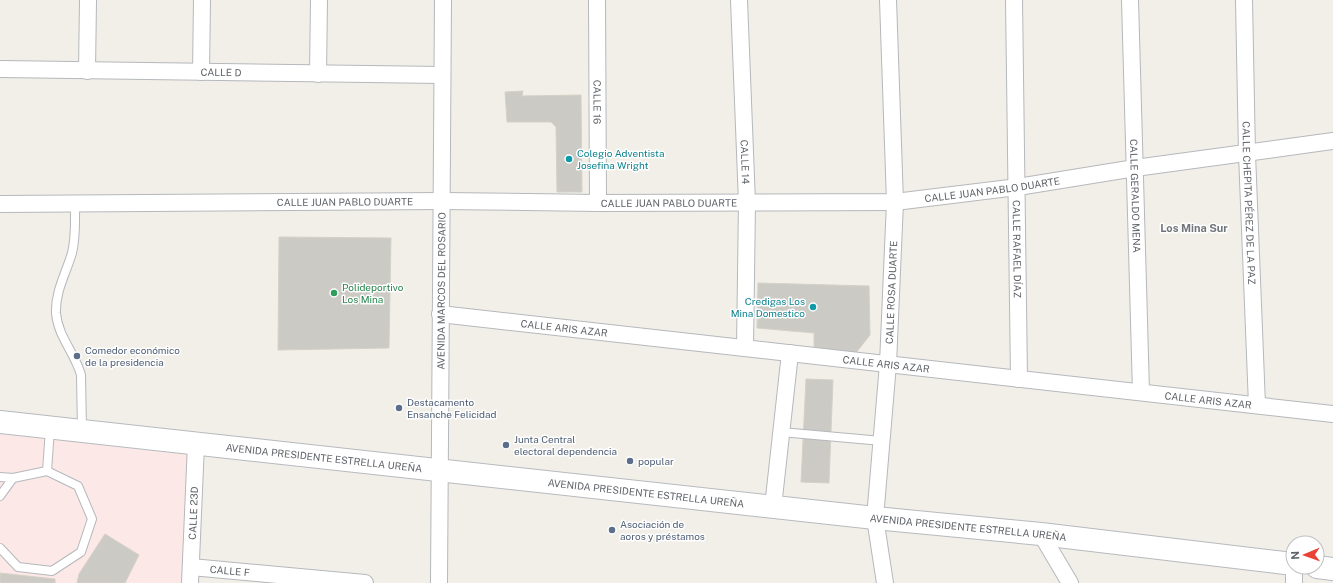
<svg xmlns="http://www.w3.org/2000/svg" width="1333" height="583" font-family="'Public Sans',sans-serif">
<style>
.medical{fill:#fce8e6}
.building{fill:#cccac5;stroke:#d6d1c6}
.lines{fill:none;stroke-linecap:round;stroke-linejoin:round}
.service-casing{stroke:#b5b8bc;stroke-width:10}
.minor-casing{stroke:#b5b8bc;stroke-width:18}
.secondary-casing{stroke:#b6babf;stroke-width:24}
.service{stroke:#fff;stroke-width:8}
.minor{stroke:#fff;stroke-width:16}
.secondary{stroke:#fff;stroke-width:22}
.culture-dot{fill:#0f9aa8;stroke:#fff;stroke-width:1.5}
.leisure-dot{fill:#2e9e5b;stroke:#fff;stroke-width:1.5}
.service-dot{fill:#5c6f8a;stroke:#fff;stroke-width:1.5}
.labels{text-anchor:middle;stroke-width:3;stroke-linejoin:round;paint-order:stroke}
.street-label{font-size:10px;fill:#5f6368;stroke:#fff}
.culture-label{font-size:10px;fill:#0d838f;stroke:#fff;text-anchor:start}
.leisure-label{font-size:10px;fill:#27864d;stroke:#fff;text-anchor:start}
.service-label{font-size:10px;fill:#4e5e75;stroke:#fff;text-anchor:start}
.neighbourhood-label{font-size:11px;font-weight:bold;fill:#70757a;stroke:#fff}
</style>
<rect width="100%" height="100%" fill="#f1efe8"/>
<path class="medical" d="M0 416 190 437 188 583H0Z"/>
<g class="building">
<path d="M523 91 522 96 581 95 582 192H557L556 127 551 122H507L505 92Z"/>
<path d="M279 237 391 238 389 348 278 350Z"/>
<path d="M758 283 869 286 870 335 855 354 814 347V333L757 328Z"/>
<path d="M806 379 833 380 829 483 801 482Z"/>
<path d="M105 534 139 555 125 583H77L79 574Z"/>
<path d="M0 573 55 579V583H0Z"/>
</g>
<g class="lines">
<defs>
<g id="service">
<path d="M75 204C75 220 76 237 72 253 66 273 55 292 56 313 58 337 75 353 81 375L82 430"/>
<path d="M781 432 882 441"/>
<path d="M47 471 50 429"/>
<path d="M0 477 13 478"/>
<path d="M0 496 13 478 47 471 78 486 92 519 81 552 52 571 18 567 0 548"/>
</g>
<g id="minor">
<path id="s1" d="M597 0 598 203"/>
<path id="s2" d="M739 0 747 203 745 348"/>
<path id="s3" d="M1014 0 1019 379"/>
<path id="s4" d="M1130 0 1141 392"/>
<path id="s5" d="M1244 0 1247 154 1257 405"/>
<path id="s6" d="M0 69 442 75"/>
<path d="M87 71 88 0"/>
<path d="M201 72 202 0"/>
<path d="M318 74 319 0"/>
<path id="s7" d="M0 204 442 201 598 203 895 202 1018 187 1135 168 1333 141"/>
<path id="s8" d="M440 314 1333 414"/>
<path d="M773 507 790 353"/>
<path d="M1041 534 1070 583"/>
<path id="s9" d="M191 567 365 583"/>
<path id="s10" d="M190 583 196 444"/>
<path id="s11" d="M439 583 443 0"/>
<path id="s12" d="M885 583 875 518 888 364 895 202 888 0"/>
<path d="M1294 583V567"/>
</g>
<g id="secondary">
<path id="s13" d="M0 422 875 518 1041 534 1293 564"/>
<path d="M1317 567 1333 569"/>
</g>
</defs>
<use href="#service" class="service-casing"/>
<use href="#minor" class="minor-casing"/>
<use href="#secondary" class="secondary-casing"/>
<use href="#service" class="service"/>
<use href="#minor" class="minor"/>
<use href="#secondary" class="secondary"/>
</g>
<g class="culture-dot">
<circle cx="569" cy="159" r="4"/>
<circle cx="813" cy="307" r="4"/>
</g>
<circle class="leisure-dot" cx="334" cy="293" r="4"/>
<g class="service-dot">
<circle cx="77" cy="356" r="4"/>
<circle cx="399" cy="408" r="4"/>
<circle cx="506" cy="445" r="4"/>
<circle cx="630" cy="461" r="4"/>
<circle cx="612" cy="530" r="4"/>
</g>
<g class="labels">
<g class="street-label">
<text dy="4" stroke="none"><textPath href="#s6" startOffset="221">CALLE D</textPath></text>
<text dy="4" stroke="none"><textPath href="#s1" startOffset="102">CALLE 16</textPath></text>
<text dy="4" stroke="none"><textPath href="#s2" startOffset="162">CALLE 14</textPath></text>
<text dy="4" stroke="none"><textPath href="#s7" startOffset="993">CALLE JUAN PABLO DUARTE</textPath></text>
<text dy="4" stroke="none"><textPath href="#s4" startOffset="196">CALLE GERALDO MENA</textPath></text>
<text dy="4" stroke="none"><textPath href="#s7" startOffset="345">CALLE JUAN PABLO DUARTE</textPath></text>
<text dy="4" stroke="none"><textPath href="#s7" startOffset="669">CALLE JUAN PABLO DUARTE</textPath></text>
<text dy="4" stroke="none"><textPath href="#s5" startOffset="203">CALLE CHEPITA PÉREZ DE LA PAZ</textPath></text>
<text dy="4" stroke="none"><textPath href="#s3" startOffset="249">CALLE RAFAEL DÍAZ</textPath></text>
<text dy="4" stroke="none"><textPath href="#s11" startOffset="292">AVENIDA MARCOS DEL ROSARIO</textPath></text>
<text dy="4" stroke="none"><textPath href="#s12" startOffset="292">CALLE ROSA DUARTE</textPath></text>
<text dy="4" stroke="none"><textPath href="#s8" startOffset="125">CALLE ARIS AZAR</textPath></text>
<text dy="4" stroke="none"><textPath href="#s8" startOffset="449">CALLE ARIS AZAR</textPath></text>
<text dy="4" stroke="none"><textPath href="#s8" startOffset="773">CALLE ARIS AZAR</textPath></text>
<text dy="4" stroke="none"><textPath href="#s13" startOffset="326">AVENIDA PRESIDENTE ESTRELLA UREÑA</textPath></text>
<text dy="4" stroke="none"><textPath href="#s13" startOffset="650">AVENIDA PRESIDENTE ESTRELLA UREÑA</textPath></text>
<text dy="4" stroke="none"><textPath href="#s10" startOffset="70">CALLE 23D</textPath></text>
<text dy="4" stroke="none"><textPath href="#s13" startOffset="974">AVENIDA PRESIDENTE ESTRELLA UREÑA</textPath></text>
<text dy="4" stroke="none"><textPath href="#s9" startOffset="39">CALLE F</textPath></text>
</g>
<g class="culture-label">
<text x="577" y="157">Colegio Adventista<tspan x="577" dy="12">Josefina Wright</tspan></text>
<text x="805" y="305" text-anchor="end">Credigas Los<tspan x="805" dy="12">Mina Domestico</tspan></text>
</g>
<g class="leisure-label">
<text x="342" y="291">Polideportivo<tspan x="342" dy="12">Los Mina</tspan></text>
</g>
<g class="service-label">
<text x="85" y="354">Comedor económico<tspan x="85" dy="12">de la presidencia</tspan></text>
<text x="407" y="406">Destacamento<tspan x="407" dy="12">Ensanche Felicidad</tspan></text>
<text x="514" y="443">Junta Central<tspan x="514" dy="12">electoral dependencia</tspan></text>
<text x="638" y="465">popular</text>
<text x="620" y="528">Asociación de<tspan x="620" dy="12">aoros y préstamos</tspan></text>
</g>
<g class="neighbourhood-label">
<text x="1194" y="232">Los Mina Sur</text>
</g>
</g>
<g transform="translate(1305 555) rotate(268)"><circle r="19" fill="#ffffff" stroke="#bfc1c3"/>
<path d="M0-3L7 15L0 10L-7 15Z" fill="#ea4335"/>
<text y="-6" font-size="11" font-weight="bold" text-anchor="middle" fill="#5f6368">N</text>
</g>
</svg>
